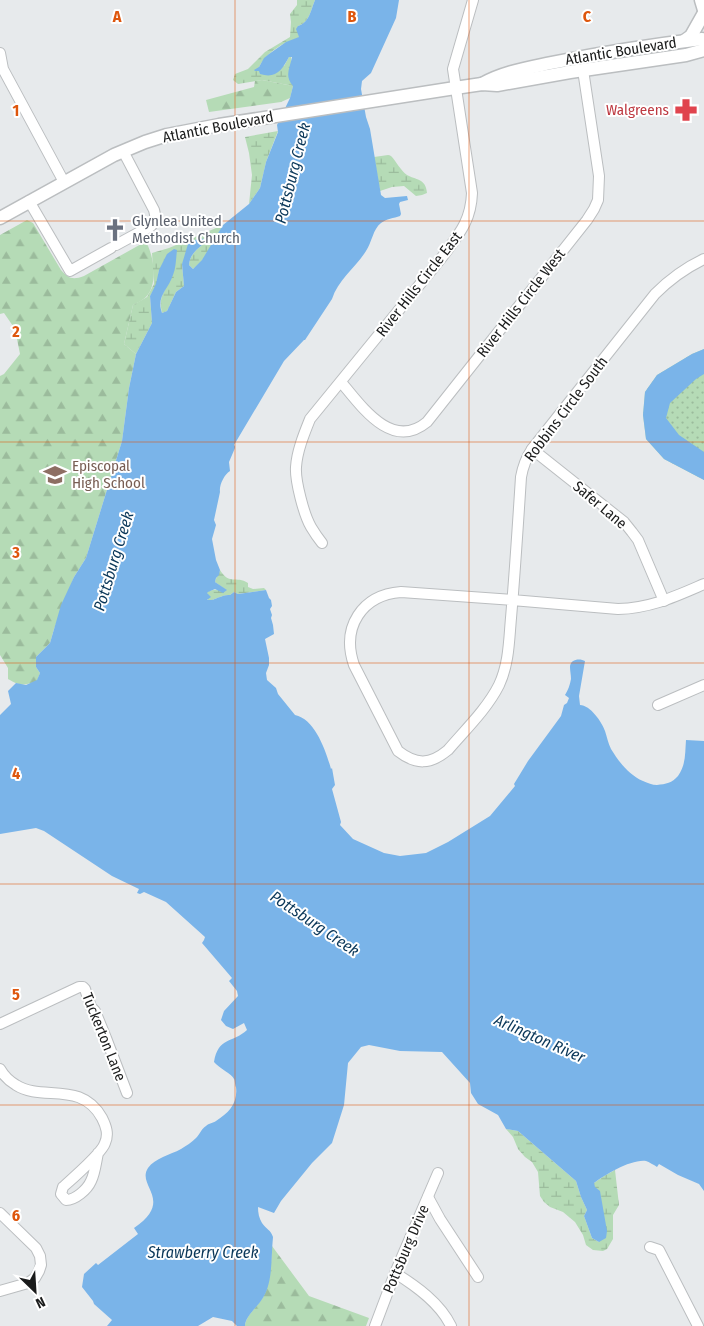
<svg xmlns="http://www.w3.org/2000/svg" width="704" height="1326" font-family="'Fira Sans Condensed',sans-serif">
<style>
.forest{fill:url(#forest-firs)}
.wetland{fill:url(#wetland-marsh)}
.park{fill:url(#park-dots)}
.water{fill:#7ab4e9}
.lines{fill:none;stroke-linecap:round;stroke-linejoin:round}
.minor-casing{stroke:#bbbec0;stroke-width:12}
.major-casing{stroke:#bbbec0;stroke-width:15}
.minor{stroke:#fff;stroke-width:10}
.major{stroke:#fff;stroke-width:12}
.grid{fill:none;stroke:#de560d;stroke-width:1;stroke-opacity:0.55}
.labels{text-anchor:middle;stroke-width:4;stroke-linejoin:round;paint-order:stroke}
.street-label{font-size:15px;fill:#1a1b1b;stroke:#fff}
.health-label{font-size:15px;fill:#be3a42;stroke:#fff;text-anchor:end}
.worship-label{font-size:15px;fill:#5b616d;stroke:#fff;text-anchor:start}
.education-label{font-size:15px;fill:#785e54;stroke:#fff;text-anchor:start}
.water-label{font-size:16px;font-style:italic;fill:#0a3759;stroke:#fff}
.grid-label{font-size:16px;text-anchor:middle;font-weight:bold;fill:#de560d;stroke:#fff;stroke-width:4;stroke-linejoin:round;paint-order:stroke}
</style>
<defs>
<pattern id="forest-firs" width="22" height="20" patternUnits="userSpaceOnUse" patternTransform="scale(1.25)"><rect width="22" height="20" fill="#b5dbb6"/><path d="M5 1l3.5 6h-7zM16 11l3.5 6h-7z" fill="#9bbb9c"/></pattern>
<pattern id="wetland-marsh" width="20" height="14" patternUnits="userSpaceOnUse" patternTransform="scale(1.25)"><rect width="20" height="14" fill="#b5dbb6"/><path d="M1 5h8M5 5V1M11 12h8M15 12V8" fill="none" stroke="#9bbb9c"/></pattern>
<pattern id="park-dots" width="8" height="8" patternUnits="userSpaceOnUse" patternTransform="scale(1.25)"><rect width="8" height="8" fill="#b5dbb6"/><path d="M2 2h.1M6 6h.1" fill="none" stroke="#9bbb9c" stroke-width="1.8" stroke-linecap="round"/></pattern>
</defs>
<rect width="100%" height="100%" fill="#e7eaec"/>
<g class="forest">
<path d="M262 80 293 86 290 98 281 102 209 112 206 100 254 87 255 81Z"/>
<path d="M27 220 33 223 61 270C69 279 73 280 84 276L143 243 147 244C154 257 158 285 146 297 143 300 137 303 133 305L124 344 136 354 129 388 122 441 86 558 74 577 54 629 50 643 36 657V667L40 673 37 681C24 686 20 686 8 679V668L0 655V376L4 374 20 354 15 329 4 313 0 314V235Z"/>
<path d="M272 1246 309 1296 369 1318 366 1326H245C245 1315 261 1304 265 1293 271 1278 271 1262 272 1246Z"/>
</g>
<g class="wetland">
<path d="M297 0H315C311 10 309 23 298 26V34L300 37C295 40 289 41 285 43 274 49 264 57 259 67L284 66 289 57H291L293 86 262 80 238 84 233 80 235 74 248 69 265 52 290 37 291 22 290 14 297 5Z"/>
<path d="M278 131 266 162 260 188 249 204 252 175 249 153 245 137Z"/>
<path d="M388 155 391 156C396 161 401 171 407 175 415 180 426 178 427 193L422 195 416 196 404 186 392 187 380 191 374 157Z"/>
<path d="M223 225C215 240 207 259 193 269L189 265C190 255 195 251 203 244L204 239 182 264 184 286 176 292 167 311 162 313C160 304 160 298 165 290L159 270 157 284 150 296 152 323 136 354 124 344 133 305 147 297 154 284 152 253 169 248Z"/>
<path d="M220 570C230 586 236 575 248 583V587L253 589 264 588 266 590 238 594 234 592 230 595C224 594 214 600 208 601L207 592C216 588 218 591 226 590L215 582C216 577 219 575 220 570Z"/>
<path d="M506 1129 518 1131 576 1181 581 1197 587 1210 584 1216 592 1238 599 1242 594 1183 604 1176 615 1170 619 1205 613 1215V1239L607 1249 603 1251 593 1250 586 1245 583 1235 575 1222 563 1212 550 1207 544 1202 540 1196 538 1172 532 1162 525 1157 518 1149 513 1137Z"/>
</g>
<path class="park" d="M704 349V480L664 459 646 439 643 415 645 392 657 375 692 354Z"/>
<g class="water">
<path d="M315 0H399L396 18 371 73 362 81 361 89 366 117 370 129 381 195 385 198 407 196 408 200 400 202 399 204 401 214 400 216C394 218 386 219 381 223 373 229 372 242 366 251 356 267 338 280 332 299L305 340H304L284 361 234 445 235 446V448L229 462 230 471C224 475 219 485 220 492L214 520 216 525 212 539 216 560 220 570 219 575 216 578 215 582 227 590 223 593 215 589 208 592 207 593 211 597 207 600C215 601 222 594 230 595L234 592 238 594 266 590 269 598 271 600 272 606 270 609 272 615 271 618 273 625 274 634 265 639 269 658V665L266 673 267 680 276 688 278 694 295 715C315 719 326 751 331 769L332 768 335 785 332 789 341 822 340 825 353 839 384 853 400 856 426 853 448 842 490 816 515 786 514 784 528 761 561 716 564 705 567 703 569 698 565 695C568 690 570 685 571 679 571 675 570 671 570 667 570 659 580 658 585 661L579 696 580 705C590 705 602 722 605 731 607 737 608 743 611 749 619 762 629 775 643 781 648 783 652 785 657 785 666 784 672 783 678 776 686 765 685 753 686 740L704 741V1191L699 1184 678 1175 659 1164 657 1167C654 1165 649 1162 646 1161 631 1159 605 1175 594 1183L595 1187 600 1191 607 1231 606 1238 599 1242 592 1238 584 1216 587 1210 581 1197 576 1181 518 1131 506 1129 498 1115 478 1104 471 1093 470 1083 442 1052 400 1051 369 1045 361 1047 348 1063 344 1105 332 1143 312 1163 281 1201 274 1213 258 1207C258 1213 259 1218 262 1223 266 1229 271 1230 273 1237 271 1256 273 1280 264 1296 259 1306 245 1316 245 1326H237L232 1321 213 1317 198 1326H107L112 1320 94 1304 93 1301 82 1287 84 1274 96 1263 98 1265 138 1234 134 1228C175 1200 136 1186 148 1168 155 1158 170 1155 181 1149 186 1146 192 1142 196 1138 200 1134 202 1128 206 1126 209 1123 213 1123 216 1121 229 1113 238 1103 236 1087 235 1086 235 1080 234 1079 232 1074 219 1068 214 1062 218 1037 233 1043 247 1030L244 1023 233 1029 226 1026 221 1020 224 1011 238 996 237 991 229 981 232 978 202 943 204 940 205 937 166 902 144 892 140 894 137 893 139 889 112 876 44 831 36 828 0 834V715L11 704 8 691 16 683 26 685 37 680 40 673 36 667V657L50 643 61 605 74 577 86 558 122 441 129 388 136 354 152 323 150 296 156 284 159 270 167 254 174 249 177 250C176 258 176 268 173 275 168 290 156 296 162 313L167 311 176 292 184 286 182 264 188 244 199 238 204 239 203 244C195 251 190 255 189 265L193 269 202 260 223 225 249 204 260 188 266 162 278 132 277 125 290 98 293 86C284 76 290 68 292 57H289C282 70 276 79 260 74L259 71H255L254 70 259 67 264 58 269 54 286 42 299 37 296 29 298 26C309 23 311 10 315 0Z"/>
<path d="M704 349V374L696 379 670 403 666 418 679 435 704 452V480L664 459 646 439 643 415 645 392 657 375 692 354Z"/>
</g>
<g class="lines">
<defs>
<g id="minor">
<path d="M0 53 3 69 64 182"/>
<path d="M29 201 70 271 111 248"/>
<path d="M116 245 151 226C156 221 156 217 154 210L123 151"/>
<path d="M704 259C685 268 670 279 655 294L532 449C526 458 523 466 521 477 518 524 515 571 511 618 509 640 509 664 499 685 487 709 465 730 448 750 430 765 416 765 398 751L354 665C341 627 362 595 401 592L512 600 618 609C651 608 674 597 704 584"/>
<path d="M341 382C362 407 392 451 427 422L587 220 594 209 598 200 599 176 583 70"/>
<path d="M532 449 624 522 632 532 638 540 664 601"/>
<path d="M322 543C318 538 314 532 311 527 304 515 295 481 296 467 297 451 304 434 310 419L443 256C459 234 471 221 472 193L453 69 473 0"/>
<path d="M658 705 704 685"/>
<path d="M0 1024 79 987H83L85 989 91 1007 95 1011 106 1038 127 1093"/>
<path d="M0 1069C4 1076 9 1081 16 1085 42 1102 81 1080 102 1118 106 1126 109 1134 105 1143 102 1153 72 1179 63 1187L61 1194 66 1200C75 1200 87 1190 91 1181 95 1173 96 1162 98 1153"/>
<path d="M428 1197 440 1219 478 1277"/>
<path d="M0 1213 36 1248 40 1256 41 1265 39 1271 35 1278 28 1283 0 1291"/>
<path d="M650 1247 659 1250 698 1326"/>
<path d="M395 1273C416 1286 440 1303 451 1326"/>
<path d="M375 1326 395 1273 438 1173"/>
</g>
<g id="major">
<path d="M701 0 704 10"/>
<path d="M684 41 691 36 704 13"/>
<path d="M482 84C503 72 528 68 551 63 601 53 651 45 702 39L704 40"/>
<path d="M0 218 114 155 145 142 167 135 219 125 455 88 482 84 497 85 570 72 686 55 704 50"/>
</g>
</defs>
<use href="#minor" class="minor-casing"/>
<use href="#major" class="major-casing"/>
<use href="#minor" class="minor"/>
<use href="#major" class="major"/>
</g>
<path class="grid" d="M235 0V1326M469 0V1326M0 221H704M0 442H704M0 663H704M0 884H704M0 1105H704"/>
<defs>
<symbol id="pharmacy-bare" viewBox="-9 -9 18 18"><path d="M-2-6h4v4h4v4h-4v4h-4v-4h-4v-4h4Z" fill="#e0444e" stroke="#fff" stroke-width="2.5" paint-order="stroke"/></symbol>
<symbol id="church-bare" viewBox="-9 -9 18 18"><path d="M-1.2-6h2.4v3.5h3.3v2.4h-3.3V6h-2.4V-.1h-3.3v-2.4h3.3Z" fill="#6b7280" stroke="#fff" stroke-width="2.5" paint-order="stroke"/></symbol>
<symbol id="school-bare" viewBox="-9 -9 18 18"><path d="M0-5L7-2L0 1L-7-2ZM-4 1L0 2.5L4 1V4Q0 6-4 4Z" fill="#8d6e63" stroke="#fff" stroke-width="2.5" paint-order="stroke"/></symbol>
</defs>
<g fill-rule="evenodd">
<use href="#pharmacy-bare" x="670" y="94" width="32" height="32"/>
<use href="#church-bare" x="99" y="214" width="32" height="32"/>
<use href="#school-bare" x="39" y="459" width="32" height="32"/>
</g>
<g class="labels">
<g class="street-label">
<text transform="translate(621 51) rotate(-9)" y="5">Atlantic Boulevard</text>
<text transform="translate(218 127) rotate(-11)" y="5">Atlantic Boulevard</text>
<text transform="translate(419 284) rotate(-52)" y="5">River Hills Circle East</text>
<text transform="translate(521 303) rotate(-52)" y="5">River Hills Circle West</text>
<text transform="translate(566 409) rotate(-53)" y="5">Robbins Circle South</text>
<text transform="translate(600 505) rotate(40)" y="5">Safer Lane</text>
<text transform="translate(104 1037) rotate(68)" y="5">Tuckerton Lane</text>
<text transform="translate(406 1249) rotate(-67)" y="5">Pottsburg Drive</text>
</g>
<g class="health-label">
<text x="669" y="115">Walgreens</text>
</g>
<g class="worship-label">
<text x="132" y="226">Glynlea United<tspan x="132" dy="17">Methodist Church</tspan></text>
</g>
<g class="education-label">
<text x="72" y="471">Episcopal<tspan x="72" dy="17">High School</tspan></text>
</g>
<g class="water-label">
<text transform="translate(292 173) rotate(-76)" y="6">Pottsburg Creek</text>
<text transform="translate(113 561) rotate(-73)" y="6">Pottsburg Creek</text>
<text transform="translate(315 923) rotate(34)" y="6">Pottsburg Creek</text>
<text transform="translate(540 1038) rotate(24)" y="6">Arlington River</text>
<text x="203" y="1258">Strawberry Creek</text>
</g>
</g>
<g class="grid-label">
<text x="117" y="22">A</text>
<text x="352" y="22">B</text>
<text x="587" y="22">C</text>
<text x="16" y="116">1</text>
<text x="16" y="337">2</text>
<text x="16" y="558">3</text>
<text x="16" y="779">4</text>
<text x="16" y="1000">5</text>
<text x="16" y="1221">6</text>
</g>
<g transform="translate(35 1291) rotate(155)" stroke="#ffffff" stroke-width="4" paint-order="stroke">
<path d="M0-4L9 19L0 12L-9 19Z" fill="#1a1b1b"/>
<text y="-8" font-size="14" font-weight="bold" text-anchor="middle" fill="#1a1b1b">N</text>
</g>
</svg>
